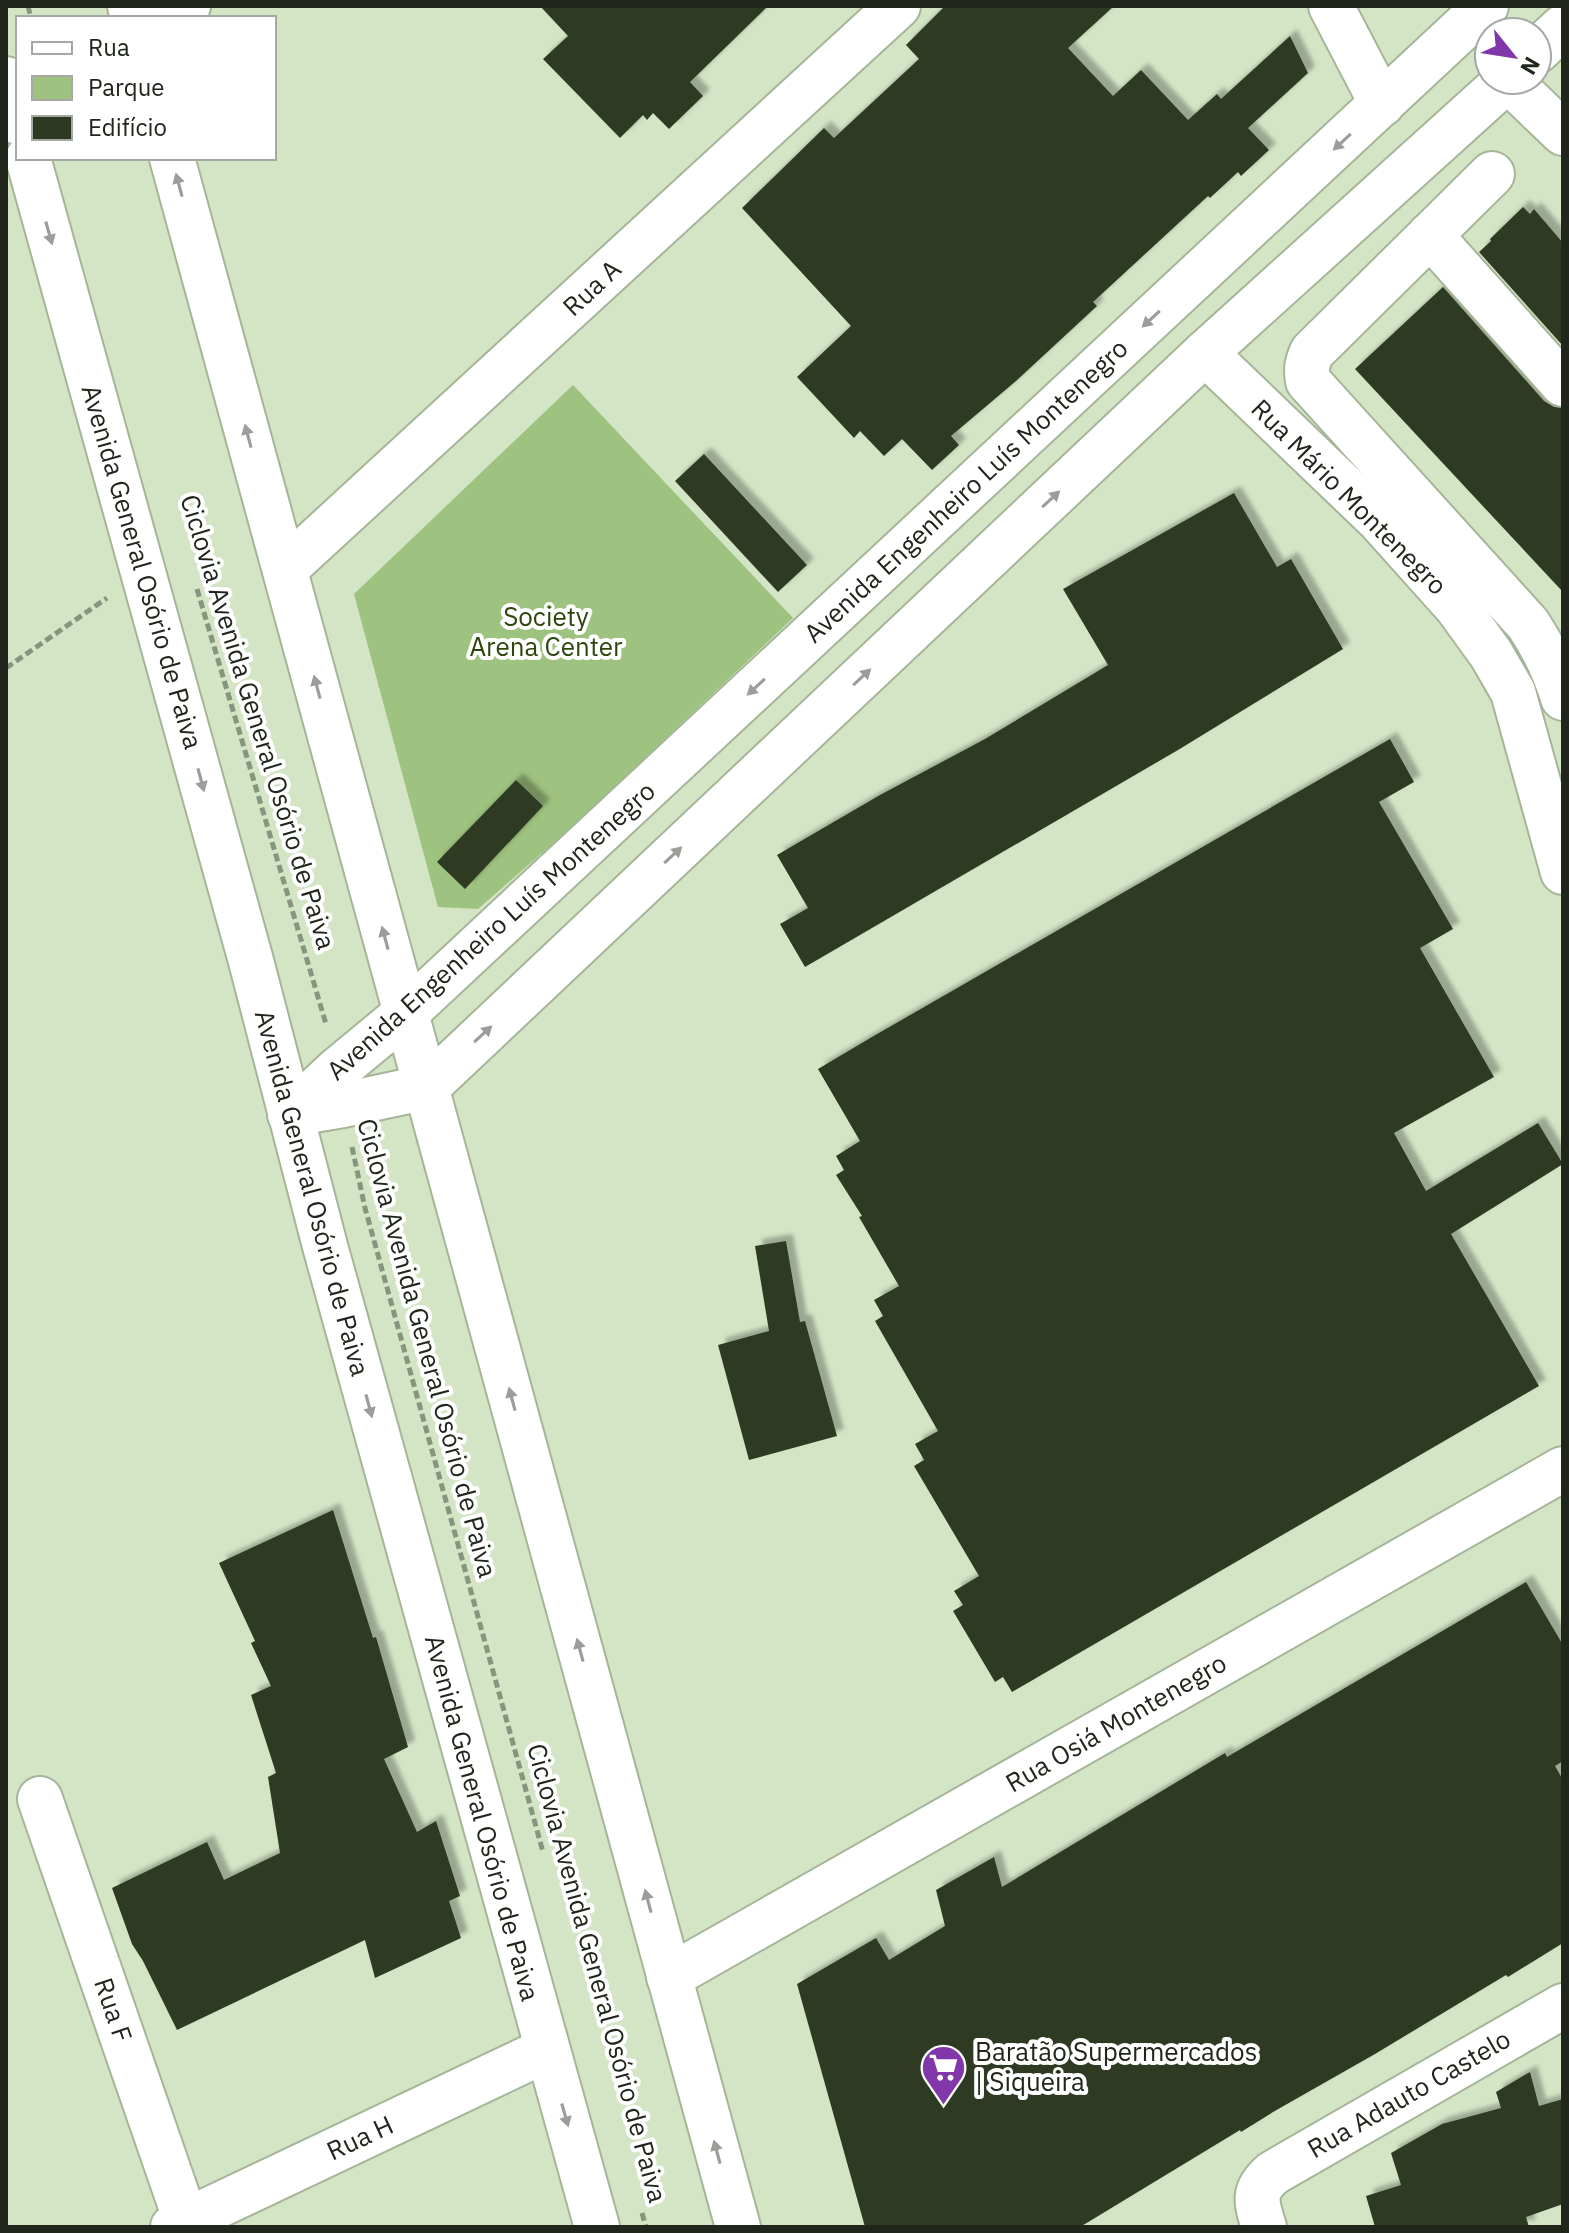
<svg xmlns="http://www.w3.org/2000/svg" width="1569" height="2233" font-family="'IBM Plex Sans',sans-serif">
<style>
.green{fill:#9ec27f}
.building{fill:#2d3a21;filter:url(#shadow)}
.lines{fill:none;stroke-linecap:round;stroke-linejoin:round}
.minor-casing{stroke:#a5b598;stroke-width:48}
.major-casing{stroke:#a5b598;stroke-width:48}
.path{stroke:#88957e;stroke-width:5;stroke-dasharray:8 4;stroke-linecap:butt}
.minor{stroke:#fff;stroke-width:44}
.major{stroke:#fff;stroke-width:44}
.oneway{fill:#9b9d98}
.labels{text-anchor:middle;stroke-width:8;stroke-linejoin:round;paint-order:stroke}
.street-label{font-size:26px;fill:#20261b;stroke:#fff}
.park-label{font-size:26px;fill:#2c460b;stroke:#fff}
.poi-label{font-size:26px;fill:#20261b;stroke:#fff;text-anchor:start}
</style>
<defs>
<filter id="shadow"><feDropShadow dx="7" dy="-7" stdDeviation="2" flood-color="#0004"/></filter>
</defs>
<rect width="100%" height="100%" fill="#d4e5c6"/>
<path class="green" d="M573 385 793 618 573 826 478 909 438 907 354 594Z"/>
<g class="building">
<path d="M540 6H768L690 82 703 96 669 129 653 113 647 120 643 115 620 138 543 59 568 36Z"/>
<path d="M945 6H1114L1068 48 1113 96 1141 70 1188 120 1217 94 1221 99 1290 36 1308 73 1248 128 1269 150 1241 176 1238 172 1210 198 1208 196 1093 302 1097 306 1016 381 951 436 959 445 932 470 902 439 884 456 860 431 854 438 797 377 851 326 742 208 824 128 834 138 919 59 906 45Z"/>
<path d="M1523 207 1530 214 1534 209 1563 243V346L1479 252 1491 241 1490 239Z"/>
<path d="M1443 287 1544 401 1554 407 1563 408V592L1355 369Z"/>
<path d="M704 454 807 565 778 592 675 481Z"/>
<path d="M1234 493 1277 567 1291 559 1343 649 1178 750 805 967 780 924 808 908 777 855 880 795 985 739 1108 665 1063 589Z"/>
<path d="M1390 739 1414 782 1379 802 1453 929 1420 948 1494 1077 1394 1133 1426 1191 1538 1123 1563 1164 1451 1234 1539 1386 1012 1692 1003 1677 995 1682 953 1611 963 1605 954 1591 979 1576 914 1466 924 1460 915 1444 938 1431 875 1321 883 1316 874 1300 899 1286 859 1217 862 1216 836 1175 844 1170 836 1156 860 1141 818 1069 872 1037Z"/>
<path d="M516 780 543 806 465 889 437 862Z"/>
<path d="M786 1241 800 1322 805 1321 837 1436 749 1460 718 1345 769 1331 755 1246Z"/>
<path d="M333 1510 373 1638 376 1637 408 1747 384 1759 417 1832 436 1821 460 1896 449 1901 461 1938 375 1978 365 1940 177 2030 143 1961 132 1944 112 1888 207 1842 224 1880 280 1853 268 1777 276 1773 251 1695 271 1686 251 1643 255 1641 219 1563Z"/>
<path d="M1526 1582 1563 1645V1761L1555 1766 1563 1780V1943L1508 1977 1506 1975 1375 2054 1273 2112 1241 2132 1240 2130 1080 2227H865L797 1984 876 1938 889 1960 945 1926 936 1890 994 1857 1002 1887 1225 1753 1227 1757Z"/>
<path d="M1530 2072 1539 2106 1563 2099V2204L1526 2217 1529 2227H1375L1366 2196 1401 2185 1391 2153 1442 2124 1501 2108 1496 2092Z"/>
</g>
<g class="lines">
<defs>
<g id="minor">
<path d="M1331 6 1382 104"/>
<path d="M169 18 188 6"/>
<path d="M1537 51 1563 27"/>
<path d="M1508 80 1563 133"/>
<path d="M1492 174 1312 352C1307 363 1306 369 1308 381L1528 624C1544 648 1555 671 1563 698"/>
<path d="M1430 235 1563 384"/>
<path d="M1205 353 1380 521 1457 607 1491 654 1513 692 1563 872"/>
<path d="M285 569 898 6"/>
<path d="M290 1114 336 1071 406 1013 1486 6"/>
<path d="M290 1114 343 1105 427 1087 1205 353 1507 80"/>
<path d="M40 1799 186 2221"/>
<path d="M669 1977 1563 1469"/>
<path d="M173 2227 546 2050"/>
<path d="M1264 2227C1256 2202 1252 2191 1273 2173L1563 2006"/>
</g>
<g id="major">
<path d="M130 6 133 18"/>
<path d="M6 79 18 122"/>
<path d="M28 158 251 961 325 1246 597 2227"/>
<path d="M172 158 738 2227"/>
</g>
</defs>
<use href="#minor" class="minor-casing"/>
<use href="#major" class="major-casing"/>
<g class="path">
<path d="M28 6 31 18"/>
<path d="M197 589 326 1024"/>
<path d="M6 668 107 598"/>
<path d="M352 1147 365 1208 543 1852"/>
<path d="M642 2213 646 2227"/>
</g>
<use href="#minor" class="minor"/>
<use href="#major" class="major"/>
</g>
<defs><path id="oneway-solid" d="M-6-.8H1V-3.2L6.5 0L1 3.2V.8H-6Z" transform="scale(2)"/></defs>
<g class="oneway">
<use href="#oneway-solid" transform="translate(1342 142) rotate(137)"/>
<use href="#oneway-solid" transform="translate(179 185) rotate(-105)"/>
<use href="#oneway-solid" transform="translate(49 233) rotate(74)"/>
<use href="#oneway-solid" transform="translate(1151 319) rotate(137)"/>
<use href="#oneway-solid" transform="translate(248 436) rotate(-105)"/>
<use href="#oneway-solid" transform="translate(1051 499) rotate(-43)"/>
<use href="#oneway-solid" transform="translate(862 677) rotate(-43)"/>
<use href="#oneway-solid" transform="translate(317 687) rotate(-105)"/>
<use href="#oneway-solid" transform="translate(756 687) rotate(137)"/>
<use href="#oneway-solid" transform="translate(201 780) rotate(75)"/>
<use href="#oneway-solid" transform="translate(673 855) rotate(-43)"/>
<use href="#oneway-solid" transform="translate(385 938) rotate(-105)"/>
<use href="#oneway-solid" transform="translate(483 1034) rotate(-43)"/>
<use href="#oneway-solid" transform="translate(512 1399) rotate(-105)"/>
<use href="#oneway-solid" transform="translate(369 1406) rotate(75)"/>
<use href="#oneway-solid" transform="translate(580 1650) rotate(-105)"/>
<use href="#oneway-solid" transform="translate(648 1901) rotate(-105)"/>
<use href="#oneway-solid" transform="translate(565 2115) rotate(74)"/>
<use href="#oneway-solid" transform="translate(717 2152) rotate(-105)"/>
</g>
<defs>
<symbol id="supermarket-pin" viewBox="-11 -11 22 30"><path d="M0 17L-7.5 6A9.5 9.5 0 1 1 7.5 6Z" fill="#8137a9" stroke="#fff"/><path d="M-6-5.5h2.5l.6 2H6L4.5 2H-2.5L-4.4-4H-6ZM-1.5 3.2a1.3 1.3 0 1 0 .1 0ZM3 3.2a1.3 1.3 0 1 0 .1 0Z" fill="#fff"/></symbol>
</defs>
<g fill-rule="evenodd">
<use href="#supermarket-pin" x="918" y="2042" width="51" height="69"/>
</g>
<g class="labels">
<g class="street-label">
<text transform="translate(592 288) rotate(-43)" y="9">Rua A</text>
<text transform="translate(966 491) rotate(-43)" y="9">Avenida Engenheiro Luís Montenegro</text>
<text transform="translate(1349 497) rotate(45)" y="9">Rua Mário Montenegro</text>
<text transform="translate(142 567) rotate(74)" y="9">Avenida General Osório de Paiva</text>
<text transform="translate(258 722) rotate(73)" y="9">Ciclovia Avenida General Osório de Paiva</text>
<text transform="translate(491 931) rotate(-42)" y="9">Avenida Engenheiro Luís Montenegro</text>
<text transform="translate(312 1193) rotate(75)" y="9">Avenida General Osório de Paiva</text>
<text transform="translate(427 1348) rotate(75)" y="9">Ciclovia Avenida General Osório de Paiva</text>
<text transform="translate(1116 1723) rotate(-30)" y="9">Rua Osiá Montenegro</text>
<text transform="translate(482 1818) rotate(75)" y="9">Avenida General Osório de Paiva</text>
<text transform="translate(597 1973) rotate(75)" y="9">Ciclovia Avenida General Osório de Paiva</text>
<text transform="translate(113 2010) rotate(71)" y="9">Rua F</text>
<text transform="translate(1409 2094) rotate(-30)" y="9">Rua Adauto Castelo</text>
<text transform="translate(360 2138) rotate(-25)" y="9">Rua H</text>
</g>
<g class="park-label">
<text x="546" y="626">Society<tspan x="546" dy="30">Arena Center</tspan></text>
</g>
<g class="poi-label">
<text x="975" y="2061">Baratão Supermercados<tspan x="975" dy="30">| Siqueira</tspan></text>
</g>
</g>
<rect width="1569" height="2233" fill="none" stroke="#20261b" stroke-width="16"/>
<rect x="16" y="16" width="260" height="144" fill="#ffffff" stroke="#a6a8a4" stroke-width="2"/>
<rect x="32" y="42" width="40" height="12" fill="#ffffff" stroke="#a6a8a4" stroke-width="2"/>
<text x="88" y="56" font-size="24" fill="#20261b">Rua</text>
<rect x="32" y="76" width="40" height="24" fill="#9ec27f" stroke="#a6a8a4" stroke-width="2"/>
<text x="88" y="96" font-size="24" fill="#20261b">Parque</text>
<rect x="32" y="116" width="40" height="24" fill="#2d3a21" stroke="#a6a8a4" stroke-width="2"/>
<text x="88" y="136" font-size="24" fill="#20261b">Edifício</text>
<g transform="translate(1513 56) rotate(120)"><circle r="38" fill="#ffffff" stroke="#a6a8a4" stroke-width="2"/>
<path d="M0-6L14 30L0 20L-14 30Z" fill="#8137a9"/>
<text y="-12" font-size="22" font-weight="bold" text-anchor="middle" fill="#20261b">N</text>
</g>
</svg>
